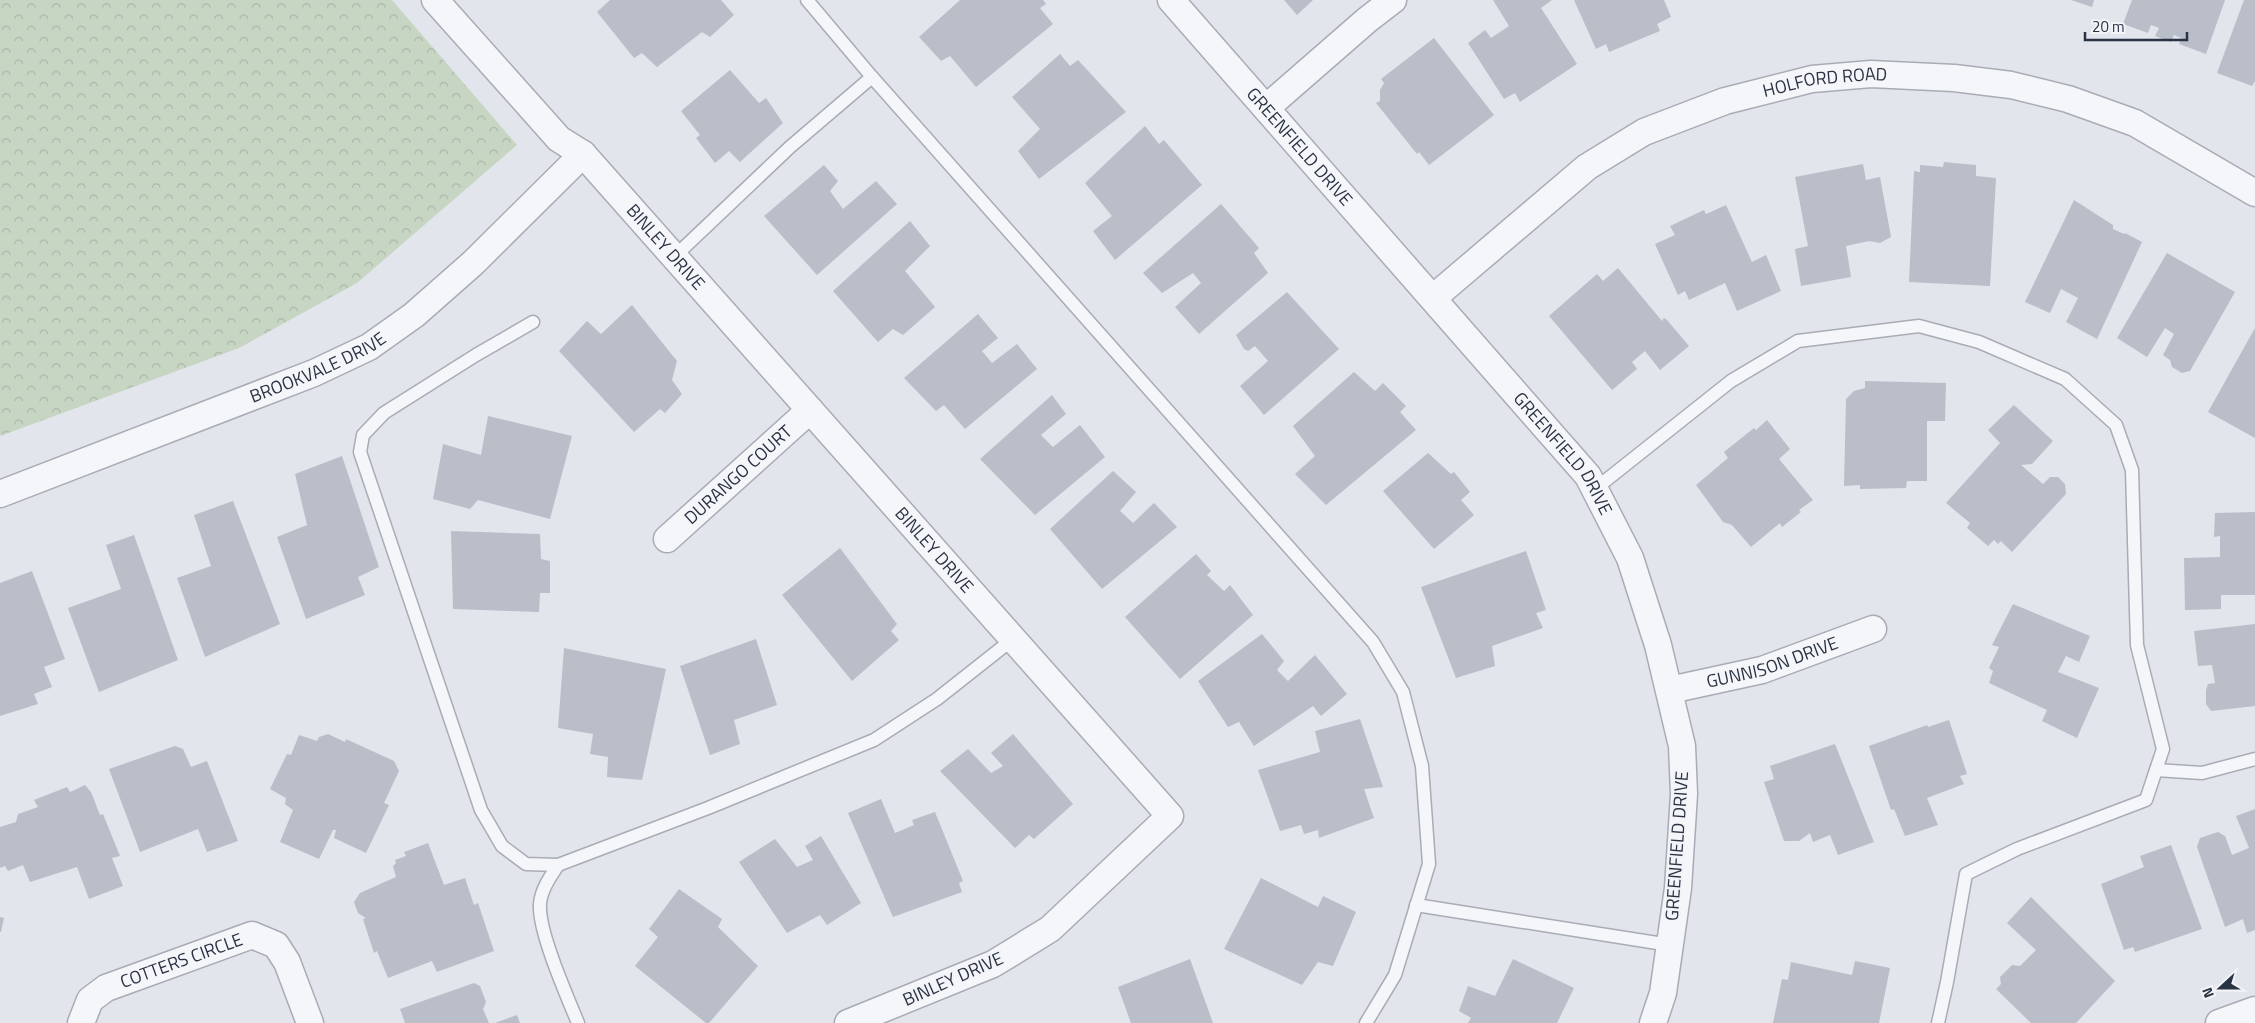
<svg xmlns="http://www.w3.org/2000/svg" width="2255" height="1023" font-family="'Titillium Web',sans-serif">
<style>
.park{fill:url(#park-crowns)}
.building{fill:#b9bec9}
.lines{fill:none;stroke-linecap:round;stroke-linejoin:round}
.service-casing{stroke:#a7acb6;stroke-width:15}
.minor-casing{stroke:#a7acb6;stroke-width:29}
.service{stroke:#f5f6f9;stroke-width:12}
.minor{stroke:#f5f6f9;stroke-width:26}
.labels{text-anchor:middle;stroke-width:4;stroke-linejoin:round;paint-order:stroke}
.street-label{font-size:18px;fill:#2a3344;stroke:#f2f4f8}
</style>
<defs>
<pattern id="park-crowns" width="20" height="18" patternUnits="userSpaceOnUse" patternTransform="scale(1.25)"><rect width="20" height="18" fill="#c7d5c3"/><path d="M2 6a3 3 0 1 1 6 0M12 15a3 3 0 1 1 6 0" fill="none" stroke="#abb7a9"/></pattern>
</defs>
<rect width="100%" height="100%" fill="#e2e5eb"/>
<path class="park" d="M0 0H392L517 145 357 283 239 348 0 436Z"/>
<g class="building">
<path d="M610 0H721L734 15 710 37 702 32 657 67 642 53 634 58 597 12Z"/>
<path d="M960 0H1043L1046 4 1040 8 1053 24 976 87 950 56 941 61 919 37Z"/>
<path d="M1284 0H1313L1297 15Z"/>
<path d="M1493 0H1552L1541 8 1577 64 1520 102 1515 93 1504 99 1468 43 1485 30 1491 38 1509 26Z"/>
<path d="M1574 0H1664L1671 17 1657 24 1660 31 1609 52 1606 44 1596 49Z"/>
<path d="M2071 0H2094L2092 7Z"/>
<path d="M2132 0H2225L2206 54 2179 44 2181 38 2174 35 2171 42 2155 36 2159 28 2151 25 2148 33 2123 24Z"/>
<path d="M2244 0H2255V81L2252 86 2217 73Z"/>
<path d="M1434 38 1494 115 1429 165 1419 152 1417 154 1376 103 1380 101V90L1384 83 1381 79Z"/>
<path d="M1060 54 1070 66 1078 60 1126 112 1039 179 1018 151 1040 129 1012 97Z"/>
<path d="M730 70 759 103 766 98 783 123 740 162 729 151 715 163 696 138 700 135 681 111Z"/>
<path d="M1145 126 1159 144 1164 140 1202 185 1115 260 1093 231 1112 216 1085 183Z"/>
<path d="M1944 162 1976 165V176L1996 178 1990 286 1909 282 1914 171 1920 172V165L1943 167Z"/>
<path d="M1863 164 1866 180 1880 177 1891 237 1880 243 1869 241 1846 246 1851 277 1801 286 1795 249 1808 246 1795 177Z"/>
<path d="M824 165 838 181 830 191 843 209 876 181 897 204 817 275 764 216Z"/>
<path d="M2074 200 2113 225V229L2124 234 2125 233 2142 242 2097 339 2066 322 2078 298 2061 289 2050 313 2025 302Z"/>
<path d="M1221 204 1259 248 1254 253 1268 273 1199 334 1175 307 1201 283 1193 273 1162 293 1143 273Z"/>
<path d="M1726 205 1752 262 1766 255 1781 291 1737 311 1725 283 1689 300 1685 291 1678 295 1655 244 1675 235 1670 226 1704 210 1706 214Z"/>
<path d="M910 221 930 246 905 271 935 307 903 335 893 329 878 342 833 291Z"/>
<path d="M2167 253 2235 292 2190 371 2182 373 2172 367 2170 360 2163 355 2174 334 2165 328 2147 357 2117 338Z"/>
<path d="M1618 268 1662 321 1664 318 1667 320 1689 346 1660 370 1645 351 1632 362 1637 369 1612 390 1549 316 1597 274 1603 281Z"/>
<path d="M1287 292 1339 349 1264 415 1240 386 1268 361 1255 346 1248 351 1244 349 1236 335Z"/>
<path d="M632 305 677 361 672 380 682 394 665 413 660 409 634 432 559 351 587 321 601 334Z"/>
<path d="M978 314 998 338 982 351 992 363 1017 344 1037 369 965 429 944 405 936 411 904 378Z"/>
<path d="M2255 328V438L2208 412Z"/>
<path d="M1354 372 1375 391 1383 383 1406 406 1400 412 1416 430 1326 505 1295 474 1315 456 1293 426Z"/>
<path d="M1865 381 1946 383 1945 421H1927V481H1907L1906 488 1860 489V485L1844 486 1846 399 1854 391 1865 388Z"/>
<path d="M1052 395 1066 414 1041 435 1053 447 1080 425 1105 457 1035 515 980 459Z"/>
<path d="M2014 405 2053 441 2032 464 2021 465 2043 484 2050 477H2058L2065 484 2066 494 2012 552 2001 541 1998 544 1994 540 1988 546 1967 528 1970 523 1946 503 2000 443 1988 430Z"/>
<path d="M488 416 572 436 550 519 478 500 470 509 433 499 443 444 481 455Z"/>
<path d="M1767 420 1790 449 1779 459 1813 500 1799 510 1801 512 1782 527 1780 523 1751 547 1732 525 1723 522 1696 485 1728 458 1724 452 1754 428 1756 430Z"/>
<path d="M1428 453 1451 474 1454 472 1470 492 1461 500 1474 515 1434 549 1383 491Z"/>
<path d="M342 456 379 567 358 577 365 595 306 619 277 537 307 525 295 474Z"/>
<path d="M1113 471 1136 492 1120 511 1133 523 1154 503 1177 527 1102 589 1050 529Z"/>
<path d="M233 501 280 624 205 657 177 578 211 566 194 515Z"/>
<path d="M2255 512V595H2221V609L2185 610 2184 558 2220 557V536L2214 537 2215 513Z"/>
<path d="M451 531 540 534 541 559 550 561V593H540L539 612 453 609Z"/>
<path d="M134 535 178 660 99 692 68 608 121 589 106 545Z"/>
<path d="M840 548 897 624 891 631 899 640 852 681 782 595Z"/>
<path d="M1526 551 1546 610 1536 613 1543 628 1492 646 1495 666 1456 678 1421 587Z"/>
<path d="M1196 554 1211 571 1207 575 1224 591 1230 585 1253 615 1180 679 1125 617Z"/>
<path d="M32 571 65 659 44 667 52 687 34 694 38 704 0 716V583Z"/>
<path d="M2013 604 2090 636 2079 662 2066 656 2058 672 2099 688 2077 738 2042 721 2047 710 1989 683 1993 671 1989 668 1999 647 1992 645Z"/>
<path d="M2255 624V706L2211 711 2206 704V690L2208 684 2215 683 2212 665 2198 666 2194 631Z"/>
<path d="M1262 634 1284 661 1277 670 1288 681 1315 655 1347 694 1321 716 1313 706 1254 746 1239 722 1228 727 1198 681Z"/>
<path d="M756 639 777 705 734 720 740 744 710 755 680 666Z"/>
<path d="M564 648 666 669 642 780 607 777 608 757 590 754 593 734 558 728Z"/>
<path d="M1360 719 1383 787 1364 789 1374 818 1319 838 1318 830 1304 834 1301 825 1280 831 1258 770 1320 752 1315 731Z"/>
<path d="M1949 720 1967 774 1960 776 1964 784 1927 798 1938 825 1905 836 1894 809 1891 810 1869 746 1927 725 1928 727Z"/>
<path d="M328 734 345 742 346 739 394 761 399 771 384 803 389 805 366 853 334 838 336 830H333L319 859 280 842 293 810 285 804 286 798 270 789 287 754 291 755 299 735 317 741 319 737Z"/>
<path d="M1013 734 1073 804 1034 839 1029 835 1015 848 940 771 968 749 991 773 1003 766 991 753Z"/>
<path d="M1835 744 1874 842 1838 855 1830 835 1813 842 1810 833 1799 841H1784L1764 782 1774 779 1770 766Z"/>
<path d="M175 746 183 749 191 767 207 761 238 841 207 852 198 829 140 852 109 769Z"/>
<path d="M85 785 91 792 100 815 103 814 120 856 112 858 123 886 89 899 77 867 30 882 23 865 8 871 5 866 0 868V827L16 822 18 814 38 807 34 800 67 787 70 792Z"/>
<path d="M881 799 895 833 914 825 912 820 935 812 963 881 959 883 962 892 893 917 848 813Z"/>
<path d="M2255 809V930L2247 933 2243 919 2225 927 2197 847 2200 838 2218 832 2225 836 2232 855 2249 848 2236 816Z"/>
<path d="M821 836 861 903 827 925 820 915 787 933 739 862 775 839 797 867 813 860 805 846Z"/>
<path d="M428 843 444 885 465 878 474 905 478 903 494 951 437 972 432 961 388 978 377 951 374 953 363 919 366 918 358 913 354 902 360 893 396 877 393 866 396 863 395 860 406 856 404 852Z"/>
<path d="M2171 845 2202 929 2135 952 2133 947 2124 950 2101 884 2144 867 2140 856Z"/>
<path d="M1261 878 1318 907 1323 896 1356 912 1333 966 1318 962 1302 985 1224 949Z"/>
<path d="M679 889 722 919 718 927 758 966 709 1023H706L635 966 658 937 649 929Z"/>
<path d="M2031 897 2115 981 2076 1023H2031L1996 989 2001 984 2000 977 2012 965 2020 966 2036 950 2007 923Z"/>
<path d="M0 917 4 918 1 932H0Z"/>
<path d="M1190 959 1213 1023H1131L1118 987Z"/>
<path d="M1513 959 1574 988 1557 1023H1468L1471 1018 1459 1011 1468 986 1495 996Z"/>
<path d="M1855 961 1890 968 1879 1023H1773L1782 979 1788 980 1791 962 1852 975Z"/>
<path d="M474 983 480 986 486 1002 483 1009 489 1023H405L400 1009Z"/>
<path d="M517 1015 520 1023H495Z"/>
</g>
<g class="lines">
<defs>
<g id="service">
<path d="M807 0 872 77 1373 642 1403 692 1422 766 1429 864 1395 975 1366 1023"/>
<path d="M674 257 790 147 872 77"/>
<path d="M533 322 476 355 384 413 363 435 360 452 481 810 502 846 526 864 558 865 708 808 874 740 937 699 1013 639"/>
<path d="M1595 489 1731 381 1798 341 1919 326 1979 342 2065 379 2116 425 2132 470 2137 645 2163 749 2146 800 2017 849 1966 874 1947 982 1938 1023"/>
<path d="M2156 770 2202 773 2255 759"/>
<path d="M558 865C550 877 541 890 540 904 538 931 567 996 578 1023"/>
<path d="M1416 905 1670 945"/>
</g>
<g id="minor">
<path id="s1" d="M435 0 559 139 583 154 1170 816 1050 929 993 964 848 1023"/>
<path id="s2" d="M1171 0 1588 476 1630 558 1658 645 1682 746 1684 794 1678 888 1663 993 1653 1023"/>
<path d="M1266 108 1367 20 1393 0"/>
<path id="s3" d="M1433 298 1587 167 1644 132 1725 101 1812 79 1871 74 1954 78 2011 85 2068 99 2135 123 2255 193"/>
<path id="s4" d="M0 494 314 373 369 347 414 315 473 263 583 154"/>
<path id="s5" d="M667 539 810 410"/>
<path id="s6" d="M1670 690 1762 670 1873 629"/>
<path id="s7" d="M81 1023 90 1000 106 988 252 935 276 945 287 962 310 1023"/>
<path d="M2219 1023 2255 1010"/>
</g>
</defs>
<use href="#service" class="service-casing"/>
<use href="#minor" class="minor-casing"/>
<use href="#service" class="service"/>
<use href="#minor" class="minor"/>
</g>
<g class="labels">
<g class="street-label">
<text dy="6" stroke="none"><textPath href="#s3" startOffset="458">HOLFORD ROAD</textPath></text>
<text dy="6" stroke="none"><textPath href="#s2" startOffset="195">GREENFIELD DRIVE</textPath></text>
<text dy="6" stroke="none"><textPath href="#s1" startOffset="339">BINLEY DRIVE</textPath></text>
<text dy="6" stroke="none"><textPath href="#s4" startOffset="342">BROOKVALE DRIVE</textPath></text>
<text dy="6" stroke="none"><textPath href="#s2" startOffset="600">GREENFIELD DRIVE</textPath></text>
<text dy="6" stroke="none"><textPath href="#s5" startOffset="96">DURANGO COURT</textPath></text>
<text dy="6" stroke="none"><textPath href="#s1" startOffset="744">BINLEY DRIVE</textPath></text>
<text dy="6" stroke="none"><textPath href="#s6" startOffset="106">GUNNISON DRIVE</textPath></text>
<text transform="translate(1677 846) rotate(-86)" y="6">GREENFIELD DRIVE</text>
<text dy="6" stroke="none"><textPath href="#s7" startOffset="125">COTTERS CIRCLE</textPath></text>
<text transform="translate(953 979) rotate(-24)" y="6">BINLEY DRIVE</text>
</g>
</g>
<g transform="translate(2220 988) rotate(249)" stroke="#f2f4f8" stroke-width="4" paint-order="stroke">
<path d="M0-4L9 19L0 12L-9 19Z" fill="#2a3344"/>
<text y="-8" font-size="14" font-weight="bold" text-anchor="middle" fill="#2a3344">N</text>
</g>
<path d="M2085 32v8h102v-8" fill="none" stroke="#2a3344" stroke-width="2.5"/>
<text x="2092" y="32" font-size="15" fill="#2a3344" stroke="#f2f4f8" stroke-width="4" paint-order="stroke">20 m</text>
</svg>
